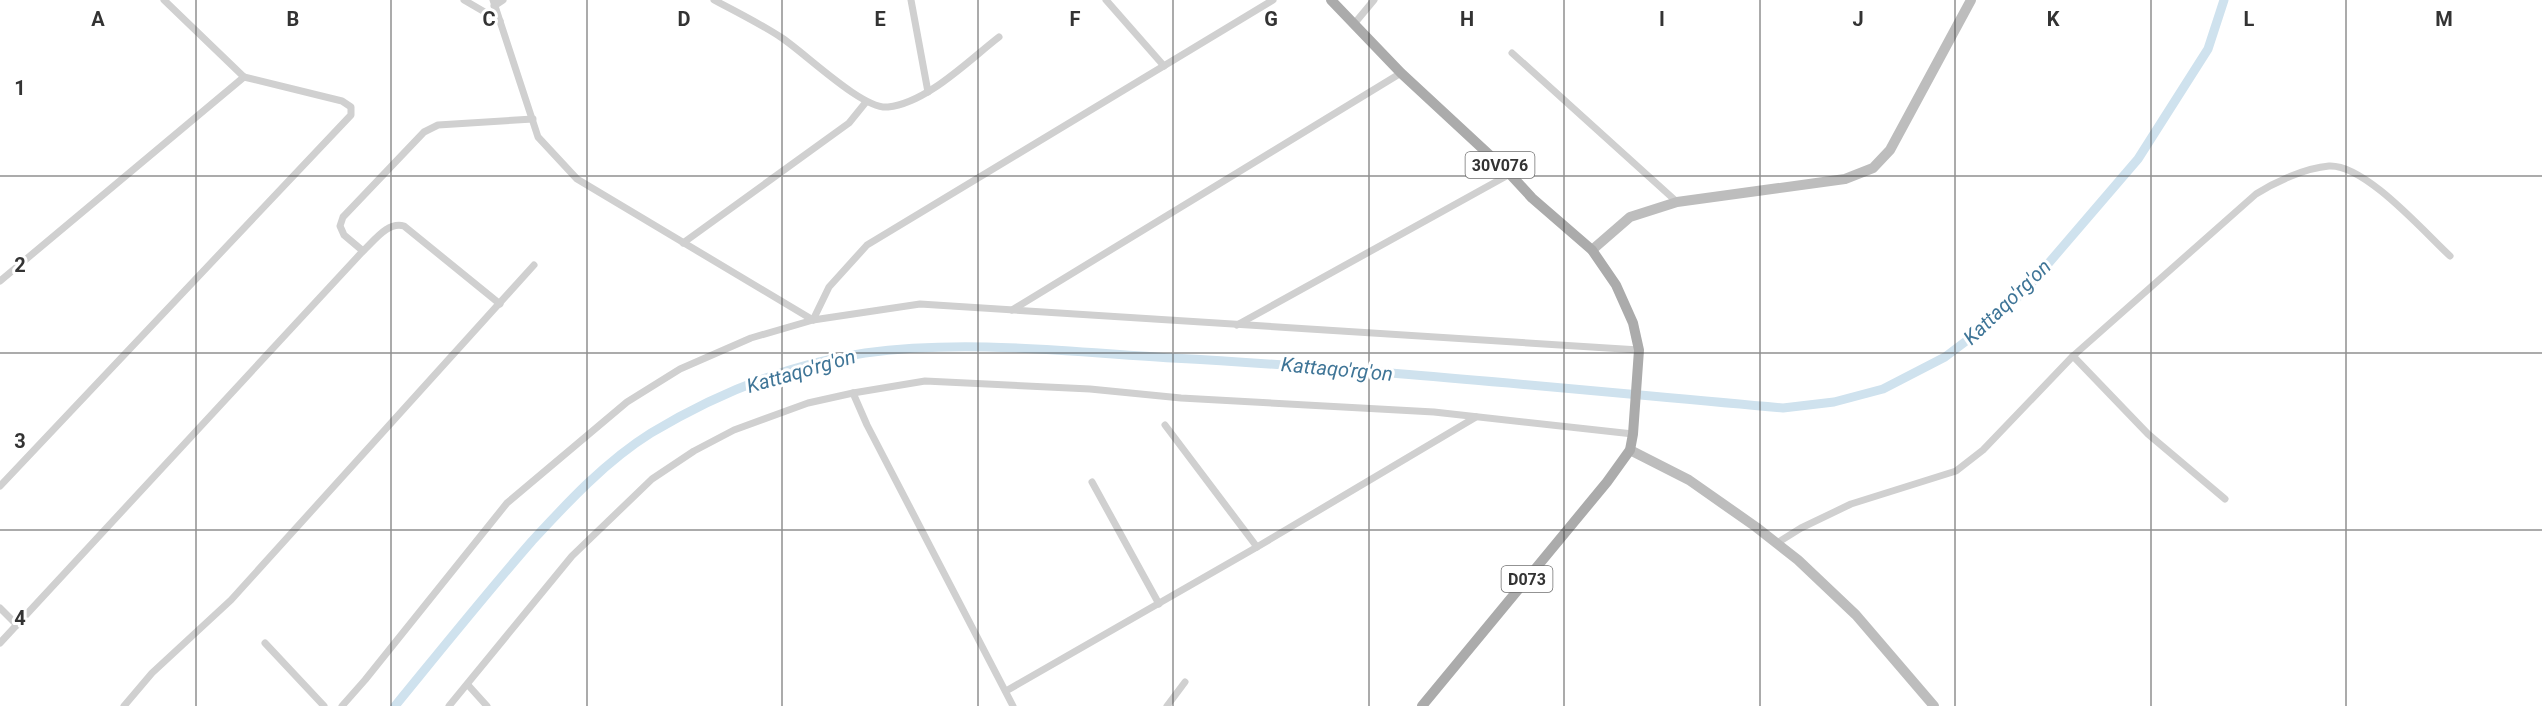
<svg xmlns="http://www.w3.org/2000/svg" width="2542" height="706" font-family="Roboto,sans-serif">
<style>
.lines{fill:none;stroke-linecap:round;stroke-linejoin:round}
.canal{stroke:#cfe2ee;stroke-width:9}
.street{stroke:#d0d0d0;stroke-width:7}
.secondary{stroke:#bdbdbd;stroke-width:10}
.primary{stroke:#ababab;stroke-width:10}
.grid{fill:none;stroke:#333;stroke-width:1.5;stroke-opacity:0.55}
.labels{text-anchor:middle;stroke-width:6;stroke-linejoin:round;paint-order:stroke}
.shield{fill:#fff;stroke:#707070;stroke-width:1.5}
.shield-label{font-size:16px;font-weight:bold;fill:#333}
.water-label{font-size:20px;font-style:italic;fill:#3f7597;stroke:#fff}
.grid-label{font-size:20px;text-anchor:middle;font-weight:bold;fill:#333;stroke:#fff;stroke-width:6;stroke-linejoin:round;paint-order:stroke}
</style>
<rect width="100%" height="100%" fill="#fff"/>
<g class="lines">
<path class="canal" d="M395 706C440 651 485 595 532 541 568 502 606 461 651 433 716 394 789 364 865 353 966 339 1070 352 1172 358 1376 369 1580 390 1783 408L1834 402 1883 389 1945 357 1998 317 2029 286 2138 159 2208 49 2224 0"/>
<g class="street">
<path d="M464 0 500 21"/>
<path d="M493 0 538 137 577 179 813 320 829 287 867 245 1273 0"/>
<path d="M714 0C737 12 761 24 782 38 806 54 863 110 888 107 927 103 969 60 999 37"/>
<path d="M911 0 928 92"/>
<path d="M1106 0 1164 66"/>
<path d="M494 6 503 0"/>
<path d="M1354 24 1374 0"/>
<path d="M1512 53 1677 202"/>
<path d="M683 243 849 123 866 102"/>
<path d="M363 251 344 235 340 226 343 217 424 132 438 125 533 119"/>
<path d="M0 281 244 77"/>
<path d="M1012 310 1401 73"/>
<path d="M1237 325 1510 174"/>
<path d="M2073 356 2148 434 2225 499"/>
<path d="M853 393 867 425 1013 706"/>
<path d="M1165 425 1257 547"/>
<path d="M1092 482 1159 604"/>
<path d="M0 486 351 115V107L342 101 244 77 164 0"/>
<path d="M1777 543 1801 528 1851 504 1956 471 1983 450 2073 356 2256 194C2275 182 2305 168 2329 166 2365 164 2424 232 2450 256"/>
<path d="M0 608 17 625"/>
<path d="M0 643 363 251C374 241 388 221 404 226L500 304"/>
<path d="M265 643 324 706"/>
<path d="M468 685 487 706"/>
<path d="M1006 691 1257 547 1476 417"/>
<path d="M124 706 152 673 231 600 534 265"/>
<path d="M342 706 365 680 507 503 627 402 680 369 751 338 813 320 920 304 1639 350"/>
<path d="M449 706 572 556 652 479 694 451 734 430 808 403 853 393 925 381 1090 389 1181 398 1434 412 1633 434"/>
<path d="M1167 706 1185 682"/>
</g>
<g class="secondary">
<path d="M1592 250 1630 217 1677 202 1845 179 1873 168 1890 150 1971 0"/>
<path d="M1630 450 1689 480 1756 527 1798 560 1856 615 1934 706"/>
</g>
<path class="primary" d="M1331 0 1401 73 1510 174 1532 198 1592 250 1616 285 1633 323 1639 350 1633 434 1630 450 1607 482 1422 706"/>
</g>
<path class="grid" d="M196 0V706M391 0V706M587 0V706M782 0V706M978 0V706M1173 0V706M1369 0V706M1564 0V706M1760 0V706M1955 0V706M2151 0V706M2346 0V706M0 176H2542M0 353H2542M0 530H2542"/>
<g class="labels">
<g class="shield">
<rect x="1465.5" y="152" width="69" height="26" rx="4.5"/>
<rect x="1501.5" y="566" width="51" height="26" rx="4.5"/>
</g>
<g class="shield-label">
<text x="1500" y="171">30V076</text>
<text x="1527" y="585">D073</text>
</g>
<g class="water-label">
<text transform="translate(2007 302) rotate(-44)" y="7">Kattaqo'rg'on</text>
<text transform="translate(1337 369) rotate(5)" y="7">Kattaqo'rg'on</text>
<text transform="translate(801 371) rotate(-16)" y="7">Kattaqo'rg'on</text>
</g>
</g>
<g class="grid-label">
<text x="98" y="26">A</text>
<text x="293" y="26">B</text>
<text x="489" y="26">C</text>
<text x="684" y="26">D</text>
<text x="880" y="26">E</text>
<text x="1075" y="26">F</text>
<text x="1271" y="26">G</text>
<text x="1467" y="26">H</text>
<text x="1662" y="26">I</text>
<text x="1858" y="26">J</text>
<text x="2053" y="26">K</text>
<text x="2249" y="26">L</text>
<text x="2444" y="26">M</text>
<text x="20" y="95">1</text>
<text x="20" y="272">2</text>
<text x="20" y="448">3</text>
<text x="20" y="625">4</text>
</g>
</svg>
